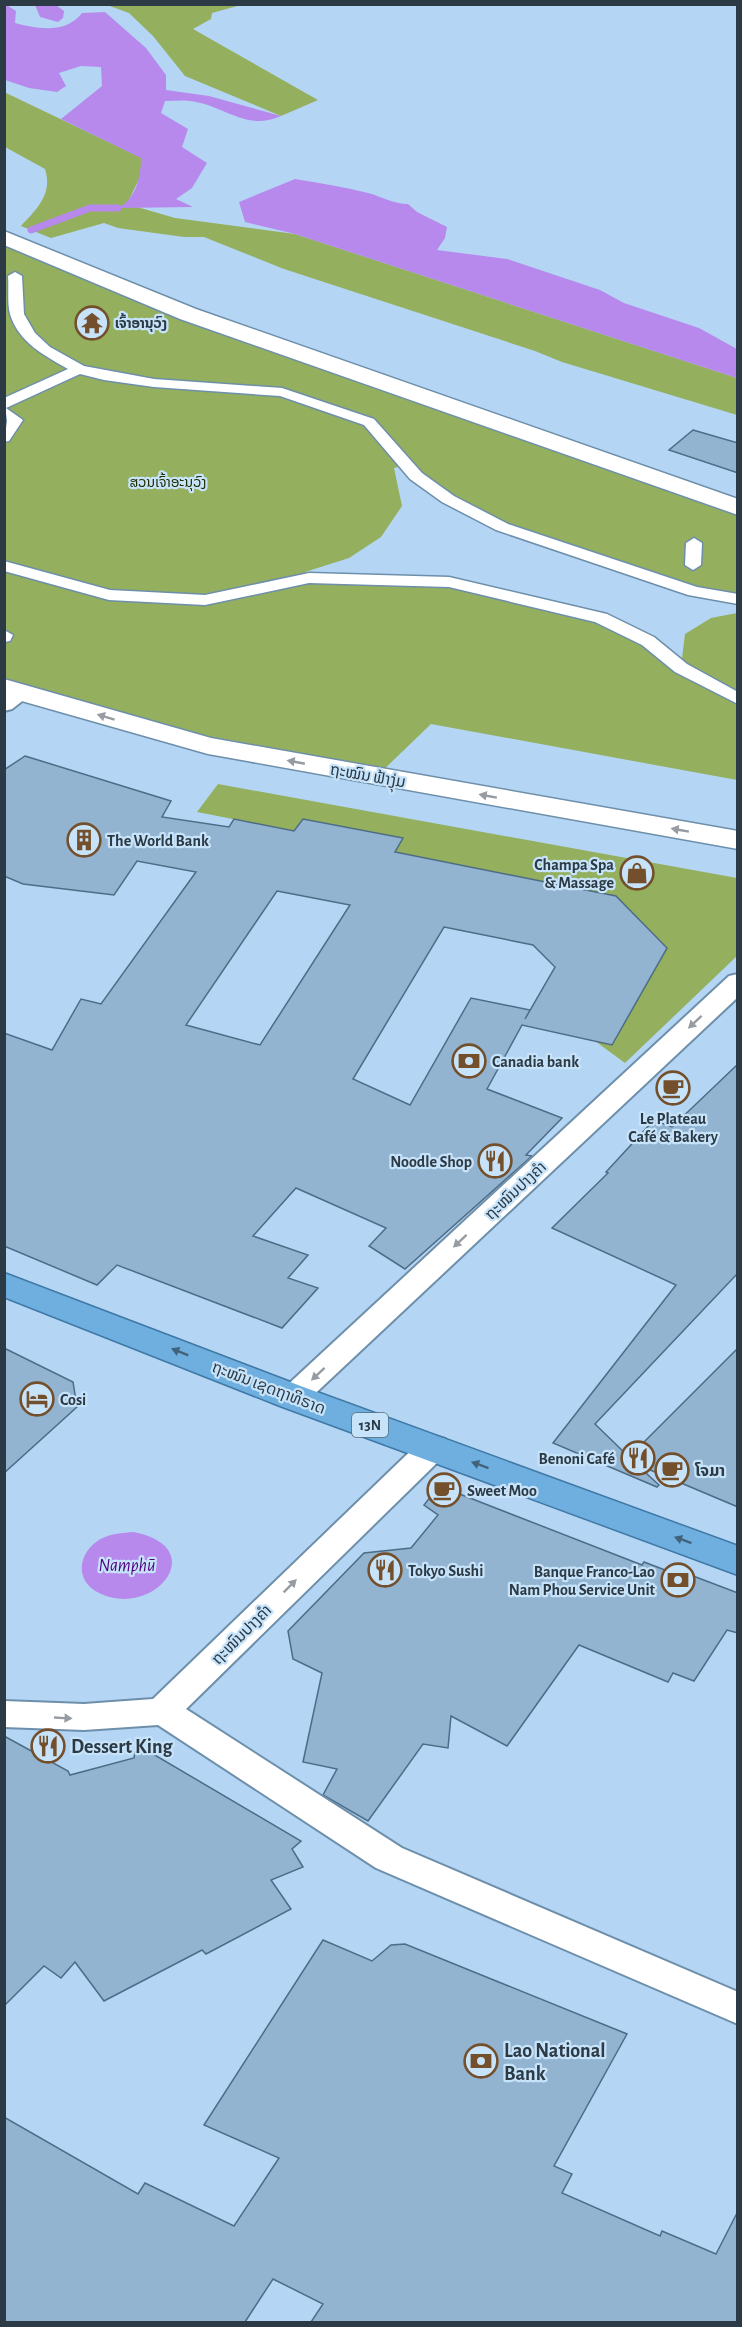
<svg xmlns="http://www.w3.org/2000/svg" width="742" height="2327" font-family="'Alegreya Sans','Noto Sans Lao',sans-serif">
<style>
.green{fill:#94af5d}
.water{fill:#b789ed}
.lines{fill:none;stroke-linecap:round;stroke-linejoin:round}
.stream{stroke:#b789ed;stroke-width:7}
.building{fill:#92b4d0;stroke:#4d6c86;stroke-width:1.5;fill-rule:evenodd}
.pedestrian-casing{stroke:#6e8faa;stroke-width:3}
.minor-casing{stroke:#6e8faa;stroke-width:4}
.tertiary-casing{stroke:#6e8faa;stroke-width:3}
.trunk-casing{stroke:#4079a5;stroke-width:3}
.pedestrian{fill:#fff;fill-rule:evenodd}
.minor{fill:#fff;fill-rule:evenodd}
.tertiary{fill:#fff;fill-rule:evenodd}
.trunk{fill:#6eafe0;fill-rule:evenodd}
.oneway{fill:#969ca2}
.oneway2{fill:#43637b}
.labels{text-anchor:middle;stroke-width:4.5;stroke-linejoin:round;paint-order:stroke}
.far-poi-label{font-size:14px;font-weight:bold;fill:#2c3a45;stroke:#c7e3fa;text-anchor:start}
.far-park-label{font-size:14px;fill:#232f00;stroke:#c7e3fa}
.shield{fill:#c7e3fa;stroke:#5a6d7b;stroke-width:1.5}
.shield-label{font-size:15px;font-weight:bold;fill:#2c3a45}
.street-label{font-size:16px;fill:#2c3a45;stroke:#c7e3fa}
.poi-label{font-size:16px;font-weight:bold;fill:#2c3a45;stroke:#c7e3fa;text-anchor:start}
.water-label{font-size:18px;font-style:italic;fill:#4c007e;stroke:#c7e3fa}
.near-poi-label{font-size:20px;font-weight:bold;fill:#2c3a45;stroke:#c7e3fa;text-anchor:start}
</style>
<rect width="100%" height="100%" fill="#b4d6f4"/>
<g class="green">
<path d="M107 5H241L212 13 211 19 193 29 318 100 281 116 185 76 153 36 129 13Z"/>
<path d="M4 92 142 158 140 177 127 204 175 218 295 234 737 378V415L562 362 535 351 284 269 204 237H184L118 228 104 223 51 238 21 226C37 209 53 194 45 169L5 147Z"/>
<path d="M4 237 188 314 737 508V599L694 591 502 527 448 499 407 465 394 468 402 506 381 537 349 558 305 572 309 578 449 582 601 618 681 667 685 634 711 618 737 613V780L431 724 376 777 208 746 5 687Z"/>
<path d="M218 784 737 878V956L625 1063 595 1041 612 1045 667 948 616 896 395 852 402 838 303 819 294 831 197 812Z"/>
</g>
<g class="water">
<path d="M5 4 16 11 15 23C37 29 66 34 82 13L105 12 146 48 166 75V90L209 96 281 116C245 132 223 104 189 101 182 100 173 101 165 101L161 113 188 129 182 147 207 163 192 188 176 199 193 207 118 208C136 199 141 176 141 158L61 119 102 86 101 67 81 66 59 73 66 86 57 92 29 88 5 80Z"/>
<path d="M35 5H56L64 11 63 18 58 22 40 17Z"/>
<path d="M295 179C319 183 344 187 368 193 383 197 393 204 408 204L417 212 447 227 445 238 437 250 507 259 600 290 624 303 699 328 737 349V378L295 234 245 222 239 202Z"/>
<path d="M133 1532C213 1547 154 1620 99 1593 71 1579 80 1547 105 1537 114 1533 124 1533 133 1532Z"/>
</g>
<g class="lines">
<path class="stream" d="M31 230 90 208H118"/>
</g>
<g class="building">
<path d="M693 430 738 443V473L669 450Z"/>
<path d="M25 756 171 801 162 817 229 827 234 819 294 831 303 819 403 838 395 852 616 896 667 948 612 1045 522 1025 487 1089 562 1118 526 1155 532 1156 405 1269 369 1246 386 1228 296 1188 253 1236 308 1255 288 1278 318 1288 282 1328 117 1265 97 1285 4 1246V1033L52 1050 81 999 101 1004 196 872 137 861 114 895 23 884 4 876V770ZM277 891 350 905 260 1045 186 1025ZM444 927 533 945 555 967 525 1019 530 1010 471 998 410 1105 353 1079Z"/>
<path d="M738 1064V1273L595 1424 629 1457 738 1348V1507L636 1464 659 1485 657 1487 553 1443 676 1285 552 1228 608 1173 606 1172 654 1120 672 1127Z"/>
<path d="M4 1348 73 1382 77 1407 4 1473Z"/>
<path d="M439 1486 642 1565 644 1562 678 1575 680 1571 738 1593V1633L727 1630 694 1681 673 1673 668 1682 579 1645 507 1746 451 1716 448 1748 423 1744 368 1821 323 1795 337 1769 303 1762 322 1673 293 1659 288 1631 364 1553 411 1548 438 1515 424 1505Z"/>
<path d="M4 1736 68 1771 70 1775 134 1758 135 1752 153 1754 301 1841 292 1849 303 1867 271 1880 291 1909 206 1954 202 1950 104 2001 75 1962 61 1978 44 1966 4 2006Z"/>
<path d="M323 1940 372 1961 391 1945 405 1944 627 2034 554 2166 572 2174 562 2193 660 2236 662 2231 716 2254 738 2211V2322H311L323 2304 273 2279 245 2322H4V2117L138 2194 145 2183 234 2226 279 2158 204 2125Z"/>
</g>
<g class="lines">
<defs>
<g id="pedestrian">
<path d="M15 272 22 276 24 314 35 333 50 347 84 366 154 379 282 388 374 419 422 473 454 496 508 524 697 587 738 594V604L688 595 496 530 442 502 410 479 364 425 280 396 154 387 104 380 80 374 6 408 23 420 9 441 4 442 7 421 4 398 68 369C45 356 18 342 10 314 7 303 9 288 8 276Z"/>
<path d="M694 538 702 543 701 565 693 570 685 565 686 543Z"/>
<path d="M4 561 110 590 205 595 309 573 449 577 607 614 654 637 687 664 738 692V704L675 672 642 645 595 622 449 587 309 583 205 605 109 600 4 571Z"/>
<path d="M4 630 13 635 10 641 4 642Z"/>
</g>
<g id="minor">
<path d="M22 685 30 687 34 692 12 709 4 711V693Z"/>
<path d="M738 974V997L304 1404 293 1408 282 1404 278 1397 282 1390 729 976Z"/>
<path d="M434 1436 445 1439 450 1447 445 1455 186 1709 402 1848 738 1992V2024L376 1868 158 1725 84 1730 4 1727V1701L84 1704 153 1699 423 1439Z"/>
</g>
<g id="tertiary">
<path d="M4 231 196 309 738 499V515L180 319 4 245Z"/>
<path d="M4 679 211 738 738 831V849L208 754 4 696Z"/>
</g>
<path id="trunk" d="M4 1273 306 1388 738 1546V1575L280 1406 4 1297Z"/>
</defs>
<use href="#pedestrian" class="pedestrian-casing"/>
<use href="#minor" class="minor-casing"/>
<use href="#tertiary" class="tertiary-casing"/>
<use href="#trunk" class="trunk-casing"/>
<use href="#pedestrian" class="pedestrian"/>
<use href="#minor" class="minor"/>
<use href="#tertiary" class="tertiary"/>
<use href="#trunk" class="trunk"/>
</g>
<defs><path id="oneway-solid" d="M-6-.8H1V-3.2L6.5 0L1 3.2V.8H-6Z" transform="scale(1.5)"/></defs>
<g class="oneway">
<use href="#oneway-solid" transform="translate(106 717) rotate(-163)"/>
<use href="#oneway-solid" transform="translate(296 762) rotate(-169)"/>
<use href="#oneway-solid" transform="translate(488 796) rotate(-170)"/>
<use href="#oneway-solid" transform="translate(680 830) rotate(-170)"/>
<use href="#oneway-solid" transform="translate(695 1022) rotate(137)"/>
<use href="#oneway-solid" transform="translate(460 1241) rotate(137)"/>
<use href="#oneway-solid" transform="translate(318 1374) rotate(137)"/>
<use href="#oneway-solid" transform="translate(290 1586) rotate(-45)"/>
<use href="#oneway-solid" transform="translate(63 1718) rotate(3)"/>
</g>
<g class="oneway2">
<use href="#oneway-solid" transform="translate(180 1352) rotate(-158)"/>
<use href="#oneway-solid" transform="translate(480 1465) rotate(-160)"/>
<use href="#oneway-solid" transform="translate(683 1540) rotate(-160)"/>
</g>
<defs>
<symbol id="temple-ring" viewBox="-11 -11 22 22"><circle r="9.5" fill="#c7e3fa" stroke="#744f2b" stroke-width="1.5"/><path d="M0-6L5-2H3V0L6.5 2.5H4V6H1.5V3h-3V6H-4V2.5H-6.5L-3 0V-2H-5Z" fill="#744f2b"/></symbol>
<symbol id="building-ring" viewBox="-11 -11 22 22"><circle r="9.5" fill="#c7e3fa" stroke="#744f2b" stroke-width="1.5"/><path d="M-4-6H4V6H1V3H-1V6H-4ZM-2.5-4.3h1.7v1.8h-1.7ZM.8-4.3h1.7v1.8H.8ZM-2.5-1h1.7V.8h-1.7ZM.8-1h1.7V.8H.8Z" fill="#744f2b"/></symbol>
<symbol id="shop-ring" viewBox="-11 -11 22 22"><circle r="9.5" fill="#c7e3fa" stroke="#744f2b" stroke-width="1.5"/><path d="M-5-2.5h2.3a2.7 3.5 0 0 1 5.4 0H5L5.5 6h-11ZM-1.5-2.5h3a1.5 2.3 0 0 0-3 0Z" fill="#744f2b"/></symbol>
<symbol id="bank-ring" viewBox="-11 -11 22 22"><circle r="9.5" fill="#c7e3fa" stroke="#744f2b" stroke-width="1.5"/><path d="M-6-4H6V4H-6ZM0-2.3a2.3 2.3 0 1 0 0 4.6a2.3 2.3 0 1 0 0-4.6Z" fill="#744f2b"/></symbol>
<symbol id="cafe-ring" viewBox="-11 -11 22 22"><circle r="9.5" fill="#c7e3fa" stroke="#744f2b" stroke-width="1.5"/><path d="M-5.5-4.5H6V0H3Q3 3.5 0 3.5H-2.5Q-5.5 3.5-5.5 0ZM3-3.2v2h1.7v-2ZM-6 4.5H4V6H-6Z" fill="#744f2b"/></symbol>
<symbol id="restaurant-ring" viewBox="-11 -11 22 22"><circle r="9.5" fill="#c7e3fa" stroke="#744f2b" stroke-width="1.5"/><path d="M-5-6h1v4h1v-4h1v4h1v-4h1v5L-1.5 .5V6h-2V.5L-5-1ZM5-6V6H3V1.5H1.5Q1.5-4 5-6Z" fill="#744f2b"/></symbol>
<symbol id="hotel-ring" viewBox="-11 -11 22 22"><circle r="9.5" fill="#c7e3fa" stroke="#744f2b" stroke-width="1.5"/><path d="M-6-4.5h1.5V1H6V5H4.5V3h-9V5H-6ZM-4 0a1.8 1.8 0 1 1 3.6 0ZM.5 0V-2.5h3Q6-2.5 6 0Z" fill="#744f2b"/></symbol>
</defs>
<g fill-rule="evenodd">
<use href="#temple-ring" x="73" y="304" width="38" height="38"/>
<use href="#building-ring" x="65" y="821" width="38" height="38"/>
<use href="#shop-ring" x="618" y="854" width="38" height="38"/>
<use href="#bank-ring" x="450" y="1042" width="38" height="38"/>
<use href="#cafe-ring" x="654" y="1069" width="38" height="38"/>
<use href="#restaurant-ring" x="476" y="1142" width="38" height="38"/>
<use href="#hotel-ring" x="18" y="1380" width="38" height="38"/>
<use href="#restaurant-ring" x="619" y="1439" width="38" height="38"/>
<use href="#cafe-ring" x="653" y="1451" width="38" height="38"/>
<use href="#cafe-ring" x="425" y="1471" width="38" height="38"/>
<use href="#restaurant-ring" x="366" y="1551" width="38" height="38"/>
<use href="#bank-ring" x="659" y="1561" width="38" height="38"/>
<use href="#restaurant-ring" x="29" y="1727" width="38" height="38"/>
<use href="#bank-ring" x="462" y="2042" width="38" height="38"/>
</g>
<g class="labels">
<g class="far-poi-label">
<text x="115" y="328">ເຈົ້າອານຸວົງ</text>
</g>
<g class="far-park-label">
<text x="168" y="487">ສວນເຈົ້າອະນຸວົງ</text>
</g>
<rect class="shield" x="352" y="1413" width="36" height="24" rx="4.5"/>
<g class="shield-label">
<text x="370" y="1430">13N</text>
</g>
<g class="street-label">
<text transform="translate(368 775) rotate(10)" y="6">ຖະໝົນ ຟ້າງຸ່ມ</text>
<text transform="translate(515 1190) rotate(-43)" y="6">ຖະໜົນປາງຄໍາ</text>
<text transform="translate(269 1387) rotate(21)" y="6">ຖະໜົນ ເຊດຖາທິຣາດ</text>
<text transform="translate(241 1634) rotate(-45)" y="6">ຖະໜົນປາງຄໍາ</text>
</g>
<g class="poi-label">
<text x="107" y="846">The World Bank</text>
<text x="614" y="870" text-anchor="end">Champa Spa<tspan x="614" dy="18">&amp; Massage</tspan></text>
<text x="492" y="1067">Canadia bank</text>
<text x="673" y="1124" text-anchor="middle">Le Plateau<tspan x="673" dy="18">Café &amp; Bakery</tspan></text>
<text x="472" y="1167" text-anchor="end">Noodle Shop</text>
<text x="60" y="1405">Cosi</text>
<text x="615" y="1464" text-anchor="end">Benoni Café</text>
<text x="695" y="1476">ໂຈມາ</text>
<text x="467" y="1496">Sweet Moo</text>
<text x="408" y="1576">Tokyo Sushi</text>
<text x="655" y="1577" text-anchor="end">Banque Franco-Lao<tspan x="655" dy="18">Nam Phou Service Unit</tspan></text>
</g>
<g class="water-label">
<text x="127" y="1571">Namphū</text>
</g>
<g class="near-poi-label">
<text x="71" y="1753">Dessert King</text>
<text x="504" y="2057">Lao National<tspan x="504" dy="23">Bank</tspan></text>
</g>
</g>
<rect width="742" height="2327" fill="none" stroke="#2c3a45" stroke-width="12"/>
</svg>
